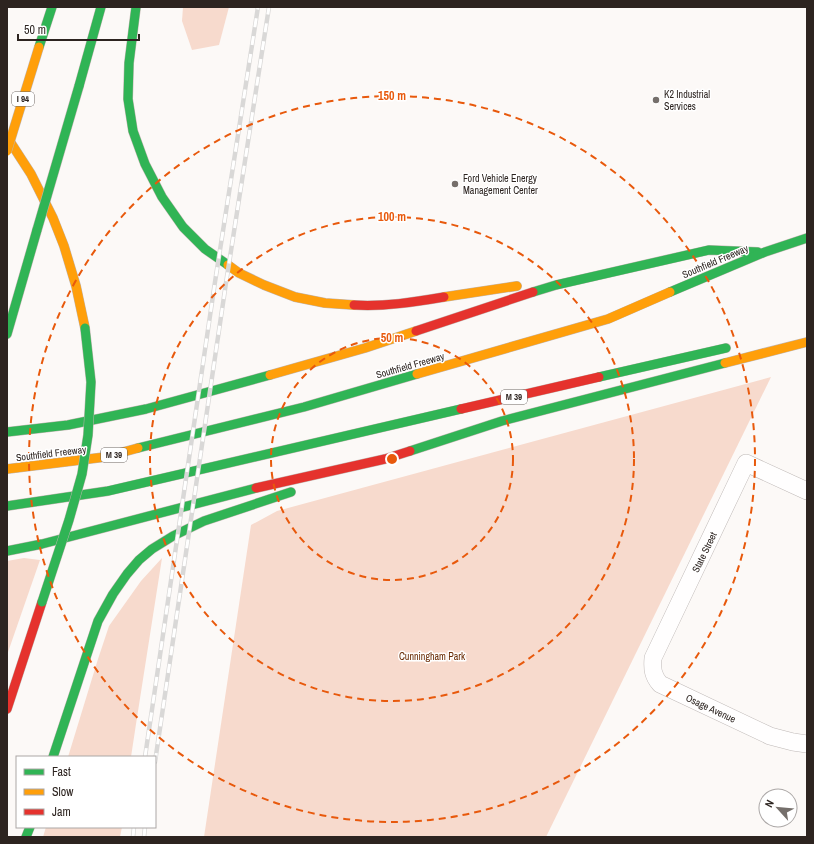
<svg xmlns="http://www.w3.org/2000/svg" width="814" height="844" font-family="'Archivo Narrow',sans-serif">
<style>
.green{fill:#f7dacd}
.lines{fill:none;stroke-linecap:round;stroke-linejoin:round}
.street-casing{stroke:#bfb9b7;stroke-width:18}
.fast-casing{stroke:#c0b5b0;stroke-width:10}
.slow-casing{stroke:#c0b5b0;stroke-width:10}
.jam-casing{stroke:#c0b5b0;stroke-width:10}
.street{stroke:#fffefe;stroke-width:17}
.fast{stroke:#30b455;stroke-width:9}
.slow{stroke:#ff9f0a;stroke-width:9}
.jam{stroke:#e5322d;stroke-width:9}
.rail-casing{stroke:#d9d8d7;stroke-width:4.5}
.rail{stroke:#fff;stroke-width:3;stroke-dasharray:9;stroke-linecap:butt}
.fast-bridge-casing{stroke:#c0b5b0;stroke-width:10;stroke-linecap:butt}
.slow-bridge-casing{stroke:#c0b5b0;stroke-width:10;stroke-linecap:butt}
.fast-bridge{stroke:#30b455;stroke-width:9}
.slow-bridge{stroke:#ff9f0a;stroke-width:9}
.ring{fill:none;stroke:#e8590c;stroke-width:2;stroke-dasharray:7 5}
.poi-dot{fill:#756f6b;stroke:#fff;stroke-width:1.5}
.labels{text-anchor:middle;stroke-width:3;stroke-linejoin:round;paint-order:stroke}
.shield{fill:#fff;stroke:#6c6663;stroke-width:1}
.shield-label{font-size:9px;font-weight:bold;fill:#2d2420}
.poi-label{font-size:10px;fill:#2d2420;stroke:#fff;text-anchor:start}
.street-label{font-size:10px;fill:#2d2420;stroke:#fff}
.park-label{font-size:10px;fill:#682902;stroke:#fff}
.centre{fill:#e8590c;stroke:#fff;stroke-width:2}
.ring-label{font-size:12px;text-anchor:middle;font-weight:bold;fill:#e8590c;stroke:#fff;stroke-width:3;stroke-linejoin:round;paint-order:stroke}
</style>
<rect width="100%" height="100%" fill="#fcf9f7"/>
<g class="green">
<path d="M183 7H229L219 45 192 50 182 21Z"/>
<path d="M771 377 546 837H204L251 525 277 511Z"/>
<path d="M24 558 40 560 7 655V561Z"/>
<path d="M162 558 136 724 131 757H68L98 659 109 626 141 581Z"/>
<path d="M46 827H122L120 837H43Z"/>
</g>
<g class="lines">
<defs>
<path id="street" d="M807 491 746 463 653 658C652 669 653 676 660 684L770 736 793 742 807 744"/>
<g id="fast">
<path d="M136 7 129 63 128 99 133 131 145 164 162 197 183 227 205 249 228 265"/>
<path d="M39 47 52 7"/>
<path d="M79 86 101 7"/>
<path d="M533 292 556 285 709 250 758 252"/>
<path d="M670 292 765 252 807 238"/>
<path d="M7 334 37 230"/>
<path d="M599 377 726 348"/>
<path d="M7 432 68 425 146 409 270 375"/>
<path d="M138 448 304 407 417 374"/>
<path d="M410 451 502 421 725 363"/>
<path d="M7 506 108 491 461 409"/>
<path d="M7 551 42 544 256 488"/>
<path d="M53 757 98 621 113 594 127 574 139 560 152 549 173 536 204 521 291 492"/>
<path d="M26 837 30 827"/>
</g>
<g id="slow">
<path d="M7 137 31 174 53 218 64 246 76 286 85 328"/>
<path d="M228 265 239 273 264 285 295 297 325 303 354 305"/>
<path d="M444 297 517 286"/>
<path d="M725 363 807 342"/>
<path d="M417 374 608 319 670 292"/>
<path d="M270 375 365 348 416 331"/>
<path d="M7 469 105 457 138 448"/>
</g>
<g id="jam">
<path d="M354 305C383 307 415 302 444 297"/>
<path d="M416 331 533 292"/>
<path d="M461 409 599 377"/>
<path d="M256 488 385 459 410 451"/>
<path d="M7 709 42 602"/>
</g>
</defs>
<use href="#street" class="street-casing"/>
<use href="#fast" class="fast-casing"/>
<use href="#slow" class="slow-casing"/>
<use href="#jam" class="jam-casing"/>
<use href="#street" class="street"/>
<use href="#fast" class="fast"/>
<use href="#slow" class="slow"/>
<use href="#jam" class="jam"/>
<defs>
<g id="rail">
<path d="M145 757 215 282 258 7"/>
<path d="M155 762 226 283 269 7"/>
<path d="M133 837 134 827"/>
<path d="M144 837 145 827"/>
</g>
</defs>
<use href="#rail" class="rail-casing"/>
<use href="#rail" class="rail"/>
<defs>
<g id="fast-bridge">
<path d="M37 230 79 86"/>
<path d="M42 602 69 520 82 474 88 435 91 382 85 328"/>
</g>
<path id="slow-bridge" d="M7 151 39 47"/>
</defs>
<use href="#fast-bridge" class="fast-bridge-casing"/>
<use href="#slow-bridge" class="slow-bridge-casing"/>
<use href="#fast-bridge" class="fast-bridge"/>
<use href="#slow-bridge" class="slow-bridge"/>
</g>
<g class="ring">
<circle cx="392" cy="459" r="121"/>
<circle cx="392" cy="459" r="242"/>
<circle cx="392" cy="459" r="363"/>
</g>
<g class="poi-dot">
<circle cx="656" cy="100" r="4"/>
<circle cx="455" cy="184" r="4"/>
</g>
<g class="labels">
<g class="shield">
<rect x="12" y="92" width="22" height="14" rx="3"/>
<rect x="501" y="390" width="26" height="14" rx="3"/>
<rect x="101" y="448" width="26" height="14" rx="3"/>
</g>
<g class="shield-label">
<text x="23" y="102">I 94</text>
<text x="514" y="400">M 39</text>
<text x="114" y="458">M 39</text>
</g>
<g class="poi-label">
<text x="664" y="98">K2 Industrial<tspan x="664" dy="12">Services</tspan></text>
<text x="463" y="182">Ford Vehicle Energy<tspan x="463" dy="12">Management Center</tspan></text>
</g>
<g class="street-label">
<text transform="translate(715 261) rotate(-23)" y="4">Southfield Freeway</text>
<text transform="translate(410 365) rotate(-16)" y="4">Southfield Freeway</text>
<text transform="translate(51 453) rotate(-7)" y="4">Southfield Freeway</text>
<text transform="translate(704 552) rotate(-64)" y="4">State Street</text>
<text transform="translate(711 708) rotate(25)" y="4">Osage Avenue</text>
</g>
<g class="park-label">
<text x="432" y="660">Cunningham Park</text>
</g>
</g>
<circle cx="392" cy="459" r="6" class="centre"/>
<g class="ring-label">
<text x="392" y="100">150 m</text>
<text x="392" y="221">100 m</text>
<text x="392" y="342">50 m</text>
</g>
<rect width="814" height="844" fill="none" stroke="#2d2420" stroke-width="16"/>
<rect x="16" y="756" width="140" height="72" fill="#ffffff" stroke="#aba7a6"/>
<rect x="24" y="769" width="20" height="6" fill="#30b455" stroke="#aba7a6"/>
<text x="52" y="776" font-size="12" fill="#2d2420">Fast</text>
<rect x="24" y="789" width="20" height="6" fill="#ff9f0a" stroke="#aba7a6"/>
<text x="52" y="796" font-size="12" fill="#2d2420">Slow</text>
<rect x="24" y="809" width="20" height="6" fill="#e5322d" stroke="#aba7a6"/>
<text x="52" y="816" font-size="12" fill="#2d2420">Jam</text>
<g transform="translate(778 808) rotate(297)"><circle r="19" fill="#ffffff" stroke="#aba7a6"/>
<path d="M0-3L7 15L0 10L-7 15Z" fill="#756f6b"/>
<text y="-6" font-size="11" font-weight="bold" text-anchor="middle" fill="#2d2420">N</text>
</g>
<path d="M18 34v6h121v-6" fill="none" stroke="#2d2420" stroke-width="2"/>
<text x="24" y="34" font-size="12" fill="#2d2420" stroke="#ffffff" stroke-width="3" paint-order="stroke">50 m</text>
</svg>
